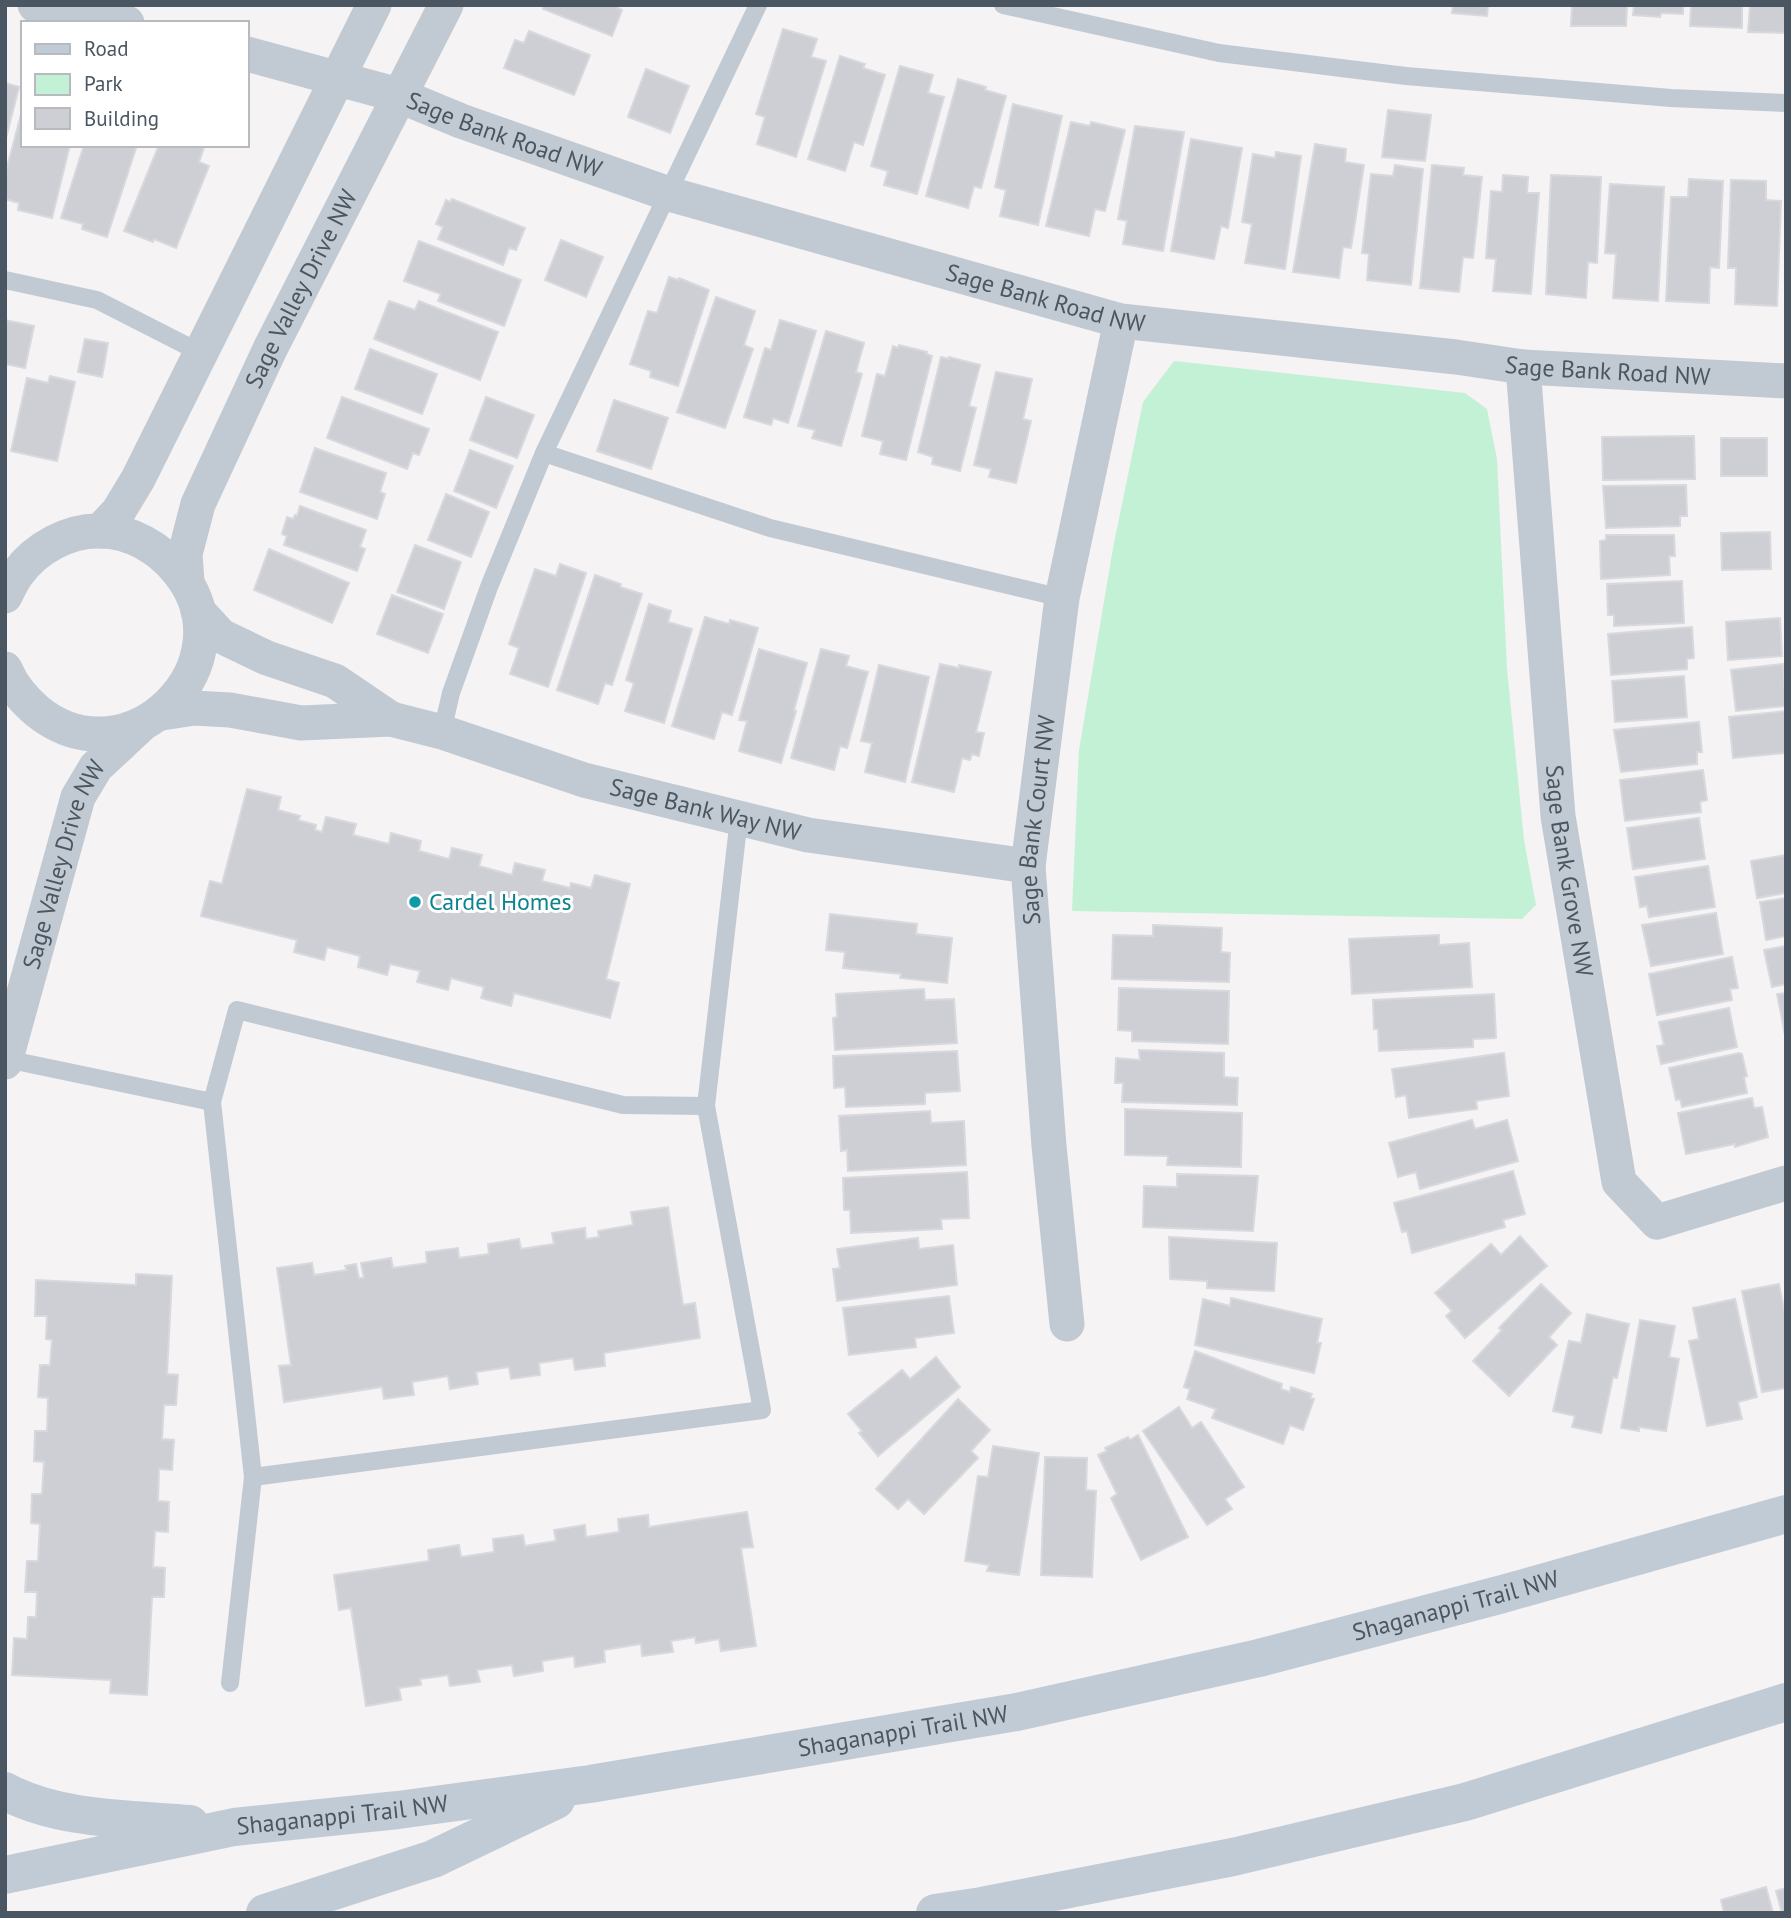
<svg xmlns="http://www.w3.org/2000/svg" width="1791" height="1918" font-family="'PT Sans',sans-serif">
<style>
.green{fill:#c3f1d5}
.building{fill:#cdcfd5;stroke:#d7d9de;stroke-width:2}
.lines{fill:none;stroke-linecap:round;stroke-linejoin:round}
.service{stroke:#c1cad2;stroke-width:18}
.minor{stroke:#c1cad2;stroke-width:35}
.secondary{stroke:#c1cbd6;stroke-width:38}
.culture-dot{fill:#0f9aa8;stroke:#fff;stroke-width:2.5}
.labels{text-anchor:middle;stroke-width:6;stroke-linejoin:round;paint-order:stroke}
.street-label{font-size:24px;fill:#4a5661;stroke:#fff}
.culture-label{font-size:24px;fill:#0d838f;stroke:#fff;text-anchor:start}
</style>
<rect width="100%" height="100%" fill="#f5f3f3"/>
<path class="green" d="M1174 361 1465 393 1487 409 1497 459 1507 669 1524 840 1536 905 1522 919 1072 911 1079 750 1113 548 1143 402Z"/>
<g class="building">
<path d="M544 5H619L618 8 622 10 612 36 543 9Z"/>
<path d="M1453 5H1488L1487 16 1452 13Z"/>
<path d="M1572 5H1627L1626 26H1571Z"/>
<path d="M1634 5H1683V14L1661 13 1660 17 1633 15Z"/>
<path d="M1691 5H1742V28L1690 26Z"/>
<path d="M1750 5H1786V33L1748 32Z"/>
<path d="M783 29 817 39 811 57 826 61 796 157 757 144 765 117 756 114Z"/>
<path d="M529 31 590 55 574 95 504 68 515 40 524 43Z"/>
<path d="M840 56 865 64 863 68 885 75 863 145 854 142 845 171 808 159Z"/>
<path d="M900 66 933 75 928 93 944 97 917 194 884 185 888 171 871 166Z"/>
<path d="M646 69 689 86 670 133 628 117Z"/>
<path d="M958 79 986 87 985 90 1006 96 981 188 974 186 968 208 926 196Z"/>
<path d="M5 83 19 87 5 142Z"/>
<path d="M1013 104 1062 116 1038 225 1000 216 1006 190 995 187Z"/>
<path d="M23 107V145H70L52 218 18 210 19 203 5 199V175Z"/>
<path d="M1388 110 1431 115 1425 161 1382 157Z"/>
<path d="M1071 122 1090 126 1091 122 1125 130 1105 211 1095 209 1089 236 1046 226Z"/>
<path d="M1135 126 1184 132 1163 251 1123 244 1127 221 1118 219Z"/>
<path d="M1191 139 1242 148 1228 228 1221 226 1214 259 1171 251Z"/>
<path d="M1315 144 1346 149 1345 162 1364 165 1351 248 1343 247 1339 278 1293 272Z"/>
<path d="M84 145H137L107 237 82 229 83 224 61 218Z"/>
<path d="M159 145H205L199 162 209 166 176 248 154 239 153 242 124 231Z"/>
<path d="M1276 152 1301 156 1285 269 1245 263 1252 224 1242 222 1253 154 1275 158Z"/>
<path d="M1395 165 1423 169 1411 285 1367 280 1369 254 1362 253 1371 174 1393 176Z"/>
<path d="M1432 165 1464 168 1463 175 1482 177 1473 258 1463 257 1459 292 1420 288Z"/>
<path d="M1503 175 1528 177 1527 193H1539L1531 294 1493 291 1496 259 1486 258 1491 191 1502 192Z"/>
<path d="M1551 175 1601 177 1597 263 1588 262 1586 298 1546 294Z"/>
<path d="M1689 179 1723 181 1719 268 1710 267 1709 303 1666 301 1671 197H1688Z"/>
<path d="M1731 180 1766 181V200L1781 201 1777 306 1735 304 1736 268H1728Z"/>
<path d="M1610 184 1664 187 1658 301 1613 298 1616 254 1605 253Z"/>
<path d="M452 199 525 228 516 250 509 248 503 265 438 239 443 227 436 224 446 200 450 202Z"/>
<path d="M561 240 603 257 586 297 545 280Z"/>
<path d="M419 241 521 280 504 326 438 301 441 294 404 281Z"/>
<path d="M669 277 678 280 679 278 709 290 678 386 650 377 651 371 630 364 648 311 657 313Z"/>
<path d="M716 297 755 311 744 345 753 349 725 428 677 412Z"/>
<path d="M389 301 415 310 419 301 498 332 480 380 374 339Z"/>
<path d="M5 320 34 326 25 368 5 364Z"/>
<path d="M780 320 816 331 788 423 773 418 771 425 744 417 765 348 771 350Z"/>
<path d="M826 331 864 343 856 372 862 374 841 446 812 438 815 430 798 426Z"/>
<path d="M85 339 108 343 102 377 78 372Z"/>
<path d="M899 345 927 352 926 354 932 356 906 460 880 454 883 441 862 436 877 374 885 376 893 346 898 348Z"/>
<path d="M370 349 437 374 422 414 355 389Z"/>
<path d="M941 357 949 359V357L980 365 969 406 976 408 960 471 932 464 933 457 918 452Z"/>
<path d="M996 372 1032 379 1023 419 1031 421 1016 483 989 477 991 469 974 465Z"/>
<path d="M50 376 75 382 57 461 11 451 27 378 48 383Z"/>
<path d="M342 397 429 429 419 455 413 453 407 469 327 438Z"/>
<path d="M486 397 534 415 517 458 470 440Z"/>
<path d="M614 400 668 418 651 469 597 451Z"/>
<path d="M1694 436 1695 479 1603 480 1602 437Z"/>
<rect x="1721" y="438" width="46" height="38"/>
<path d="M315 448 386 473 380 492 385 494 377 519 300 492Z"/>
<path d="M470 450 513 466 496 508 454 491Z"/>
<path d="M1686 485 1687 516H1680V526L1606 528 1603 486Z"/>
<path d="M446 494 489 512 471 557 428 540Z"/>
<path d="M300 506 366 530 360 547 365 549 357 571 284 545 287 536 282 534 287 517 293 519 295 515 297 516Z"/>
<path d="M1770 532 1771 569 1722 570 1721 533Z"/>
<path d="M1606 535H1674L1675 556H1669L1670 575 1601 579 1600 541 1606 540Z"/>
<path d="M415 545 461 562 444 609 397 592Z"/>
<path d="M269 549 349 583 332 623 254 590Z"/>
<path d="M560 564 586 573 548 687 510 674 519 648 509 644 535 569 556 576Z"/>
<path d="M595 575 621 584 620 587 642 594 612 685 605 683 598 704 557 690Z"/>
<path d="M1682 581 1684 623 1614 626V615H1608L1607 584Z"/>
<path d="M392 595 443 614 428 653 377 634Z"/>
<path d="M649 604 671 611 668 622 692 629 664 723 625 711 634 683 626 680Z"/>
<path d="M705 617 729 624 730 620 758 628 732 715 722 712 714 739 672 726Z"/>
<path d="M1780 618 1782 656 1728 660 1726 622Z"/>
<path d="M1692 627 1694 658 1687 659V669L1611 675 1608 634Z"/>
<path d="M759 649 807 663 794 710 796 711 781 763 739 751 747 721 739 720Z"/>
<path d="M821 649 849 656 846 666 868 672 847 748 840 746 834 770 791 758Z"/>
<path d="M940 664 959 668V665L991 672 976 732 984 733 979 756 972 754 970 760 962 758 954 792 912 782Z"/>
<path d="M1783 664 1786 706 1736 711 1731 670Z"/>
<path d="M879 665 929 677 905 782 865 772 872 743 861 741Z"/>
<path d="M1684 676 1687 717 1615 722 1612 681Z"/>
<path d="M1786 711V753L1733 758 1729 717Z"/>
<path d="M1699 722 1702 752H1697V764L1621 772 1614 730Z"/>
<path d="M1703 770 1707 800 1700 802 1701 812 1625 821 1620 780Z"/>
<path d="M247 789 281 797 278 810 300 816 298 820 316 825 315 830 322 832 326 817 356 824 353 835 389 844 391 833 421 841 419 851 449 859 452 848 482 855 479 866 512 875 515 863 545 870 542 881 570 888 571 883 591 888 595 875 630 884 606 979 619 983 610 1018 514 993 511 1006 481 998 484 987 451 978 448 990 417 982 420 971 390 964 387 975 358 967 360 956 327 947 324 960 294 952 297 940 201 916 210 881 222 884Z"/>
<path d="M1699 818 1705 859 1633 869 1627 828Z"/>
<path d="M1786 855V893L1757 898 1751 861Z"/>
<path d="M1708 866 1715 907 1649 917 1647 906 1640 907 1635 877Z"/>
<path d="M1786 898V936L1766 940 1760 902Z"/>
<path d="M1716 913 1723 954 1651 966 1642 925Z"/>
<path d="M830 914 917 924 916 934 952 938 947 983 900 978 901 974 843 968 845 952 826 950Z"/>
<path d="M1153 925 1222 928 1221 952 1230 953 1229 982 1112 979 1113 935 1153 936Z"/>
<path d="M1439 935V945L1469 943 1472 987 1352 994 1349 939Z"/>
<path d="M1786 946V984L1772 987 1764 950Z"/>
<path d="M1732 957 1738 988 1730 989 1732 1000 1657 1015 1649 974Z"/>
<path d="M1119 988 1229 991 1228 1044 1132 1041V1031L1118 1030Z"/>
<path d="M924 989 925 1000 954 999 957 1043 835 1050 833 1018 837 1017 836 994Z"/>
<path d="M1786 993V1035H1785L1777 994Z"/>
<path d="M1494 994 1496 1038 1473 1039V1047L1379 1051 1378 1029H1374L1373 1000Z"/>
<path d="M1729 1008 1737 1047 1661 1064 1657 1046 1664 1045 1659 1022Z"/>
<path d="M1139 1050 1224 1053V1077L1238 1078 1237 1105 1122 1102 1123 1083H1115L1116 1058 1140 1060Z"/>
<path d="M957 1051 960 1091 925 1093V1104L846 1107 845 1087 834 1088 833 1056Z"/>
<path d="M1504 1053 1509 1096 1476 1101 1477 1109 1409 1118 1406 1095 1396 1097 1392 1069Z"/>
<path d="M1739 1053 1742 1054 1747 1076 1744 1077 1747 1093 1682 1107 1680 1099 1676 1100 1669 1068Z"/>
<path d="M1752 1098 1754 1108 1762 1107 1768 1137 1735 1147V1144L1686 1154 1678 1113Z"/>
<path d="M1125 1109 1242 1113 1241 1167 1167 1165 1168 1156 1125 1155Z"/>
<path d="M930 1111 931 1123 964 1121 966 1165 848 1171 847 1150 841 1151 839 1116Z"/>
<path d="M1472 1120 1475 1129 1507 1120 1518 1161 1420 1189 1416 1172 1398 1177 1389 1143Z"/>
<path d="M1513 1171 1525 1214 1503 1220 1505 1227 1412 1253 1407 1231 1402 1232 1394 1203Z"/>
<path d="M967 1172 969 1218 941 1219 942 1229 851 1233 850 1210H844L843 1178Z"/>
<path d="M1177 1174 1258 1176 1253 1231 1143 1227 1144 1186 1177 1187Z"/>
<path d="M668 1207 683 1305 695 1303 700 1338 604 1353 605 1366 575 1370 573 1358 539 1363 540 1375 511 1379 509 1367 476 1372 478 1384 450 1389 448 1376 412 1382 414 1395 384 1399 382 1387 284 1402 279 1366 291 1365 277 1268 312 1263 314 1275 347 1270 345 1266 356 1264 359 1278H364L361 1263 391 1258 393 1268 427 1263 426 1252 458 1248 459 1258 489 1254 488 1244 519 1239 521 1249 554 1244 552 1233 585 1228 586 1239 599 1237 598 1231 633 1225 631 1212Z"/>
<path d="M1520 1236 1547 1266 1465 1338 1446 1316 1452 1311 1435 1293 1491 1244 1501 1255Z"/>
<path d="M1169 1237 1277 1243 1274 1291 1207 1288V1281L1170 1279Z"/>
<path d="M918 1238 919 1249 953 1245 957 1285 837 1301 833 1269 840 1268 837 1249Z"/>
<path d="M136 1274 172 1276 167 1374 178 1375 176 1405H164L162 1439 174 1440 172 1470 159 1469 158 1501 169 1502 168 1532 155 1531 153 1567 165 1568 164 1597H152L147 1695 110 1693 111 1680 12 1675 14 1638 27 1639 28 1617H36L37 1592H25L27 1561H38L40 1524 31 1523 32 1494H42L44 1462 34 1461 35 1431H47L48 1398 38 1397 40 1365H50L52 1340 46 1339 47 1316H35L36 1280 136 1285Z"/>
<path d="M1541 1284 1571 1313 1549 1337 1557 1345 1509 1396 1473 1361 1502 1330 1499 1328Z"/>
<path d="M1779 1284 1786 1319V1388L1762 1392 1742 1291Z"/>
<path d="M949 1296 954 1333 915 1338 916 1347 849 1355 843 1308Z"/>
<path d="M1231 1298 1322 1319 1317 1343H1321L1314 1373 1195 1345 1203 1299 1230 1306Z"/>
<path d="M1735 1299 1757 1397 1738 1402 1742 1419 1707 1426 1689 1341 1699 1339 1693 1308Z"/>
<path d="M1587 1314 1629 1324 1617 1378 1613 1377 1601 1433 1572 1427 1575 1416 1553 1411 1569 1341 1581 1343Z"/>
<path d="M1640 1320 1675 1326 1669 1357 1679 1359 1666 1431 1639 1427V1431L1621 1428Z"/>
<path d="M1195 1351 1282 1384 1281 1389 1290 1392 1291 1387 1312 1394 1310 1398 1314 1399 1303 1430 1290 1425 1283 1444 1212 1418 1216 1409 1187 1399 1190 1389 1184 1387Z"/>
<path d="M936 1357 960 1387 878 1456 859 1433 862 1431 848 1414 902 1370 910 1379Z"/>
<path d="M958 1399 990 1430 971 1451 978 1458 924 1514 908 1499 898 1509 876 1489Z"/>
<path d="M1179 1407 1192 1428 1201 1422 1244 1487 1225 1499 1232 1509 1207 1525 1143 1431Z"/>
<path d="M1138 1435 1188 1537 1141 1560 1111 1498 1117 1494 1098 1455 1107 1451 1105 1448 1128 1437 1130 1440Z"/>
<path d="M993 1446 1039 1453 1019 1575 987 1571 989 1565 965 1561 978 1476 988 1477Z"/>
<path d="M1045 1457 1087 1458 1086 1490 1096 1491 1092 1577 1041 1575Z"/>
<path d="M747 1512 753 1547 741 1548 756 1646 721 1651 719 1639 696 1643 695 1637 671 1641 673 1652 642 1656 641 1644 604 1650 605 1662 575 1667 574 1656 542 1661 543 1671 514 1676 512 1665 477 1670 480 1682 450 1686 448 1675 420 1679 421 1685 399 1688 401 1700 366 1706 351 1608 339 1610 334 1575 429 1561 428 1550 459 1545 461 1557 494 1552 493 1539 523 1535 525 1546 556 1541 554 1530 585 1525 586 1537 619 1532 618 1519 648 1515 649 1527Z"/>
<path d="M1766 1887 1773 1913H1724L1721 1900Z"/>
<path d="M1786 1888V1913H1782L1776 1891Z"/>
</g>
<g class="lines">
<g class="service">
<path d="M1003 5 1219 53 1406 76 1671 98 1786 103"/>
<path d="M5 280 97 300 201 353"/>
<path d="M544 453 770 528 1062 598"/>
<path d="M442 732 451 693 489 587 544 453 758 5"/>
<path d="M6 1059 212 1102 237 1010 623 1105 706 1106"/>
<path d="M212 1102 253 1477 762 1410 706 1106 739 818"/>
<path d="M230 1683 253 1477"/>
</g>
<g class="minor">
<path d="M35 5 99 16 127 23"/>
<path id="s1" d="M247 54 398 95 461 121 669 194 1121 321 1456 357 1523 367 1786 381"/>
<path id="s2" d="M1523 367 1558 816 1619 1182 1657 1222 1786 1183"/>
<path d="M100 531 118 512 138 479 374 5"/>
<path id="s3" d="M187 582 185 554 198 504 270 349 446 5"/>
<path d="M5 596C9 588 13 579 18 573 36 548 69 530 100 531 131 531 159 548 178 571 252 662 129 786 37 711 24 700 12 686 5 669"/>
<path d="M198 611 221 636 267 658 335 681 391 719"/>
<path id="s4" d="M162 713 194 708 230 710 301 723 391 719 442 732 584 780 808 835 1028 866"/>
<path id="s5" d="M5 1062 78 797 96 767 141 725"/>
<path id="s6" d="M1067 1324 1049 1146 1028 866 1062 598 1121 321"/>
</g>
<g class="secondary">
<path d="M5 1791C57 1820 132 1819 190 1824"/>
<path id="s7" d="M5 1875 234 1827 398 1810 590 1784 1017 1712 1259 1658 1499 1595 1786 1514"/>
<path d="M265 1913 433 1859 556 1800"/>
<path d="M935 1913 982 1906 1233 1857 1465 1802 1786 1702"/>
</g>
</g>
<circle class="culture-dot" cx="415" cy="902" r="7"/>
<g class="labels">
<g class="street-label">
<text dy="8" stroke="none"><textPath href="#s1" startOffset="270">Sage Bank Road NW</textPath></text>
<text dy="8" stroke="none"><textPath href="#s3" startOffset="318">Sage Valley Drive NW</textPath></text>
<text dy="8" stroke="none"><textPath href="#s1" startOffset="836">Sage Bank Road NW</textPath></text>
<text dy="8" stroke="none"><textPath href="#s1" startOffset="1404">Sage Bank Road NW</textPath></text>
<text dy="8" stroke="none"><textPath href="#s4" startOffset="558">Sage Bank Way NW</textPath></text>
<text dy="8" stroke="none"><textPath href="#s6" startOffset="506">Sage Bank Court NW</textPath></text>
<text dy="8" stroke="none"><textPath href="#s5" startOffset="206">Sage Valley Drive NW</textPath></text>
<text dy="8" stroke="none"><textPath href="#s2" startOffset="506">Sage Bank Grove NW</textPath></text>
<text dy="8" stroke="none"><textPath href="#s7" startOffset="1477">Shaganappi Trail NW</textPath></text>
<text dy="8" stroke="none"><textPath href="#s7" startOffset="910">Shaganappi Trail NW</textPath></text>
<text dy="8" stroke="none"><textPath href="#s7" startOffset="343">Shaganappi Trail NW</textPath></text>
</g>
<g class="culture-label">
<text x="429" y="910">Cardel Homes</text>
</g>
</g>
<rect width="1791" height="1918" fill="none" stroke="#4a5661" stroke-width="14"/>
<rect x="21" y="21" width="228" height="126" fill="#ffffff" stroke="#b7bbc0" stroke-width="2"/>
<rect x="35" y="44" width="35" height="10" fill="#c1cbd6" stroke="#b7bbc0" stroke-width="2"/>
<text x="84" y="56" font-size="21" fill="#4a5661">Road</text>
<rect x="35" y="74" width="35" height="21" fill="#c3f1d5" stroke="#b7bbc0" stroke-width="2"/>
<text x="84" y="91" font-size="21" fill="#4a5661">Park</text>
<rect x="35" y="108" width="35" height="21" fill="#cdcfd5" stroke="#b7bbc0" stroke-width="2"/>
<text x="84" y="126" font-size="21" fill="#4a5661">Building</text>
</svg>
